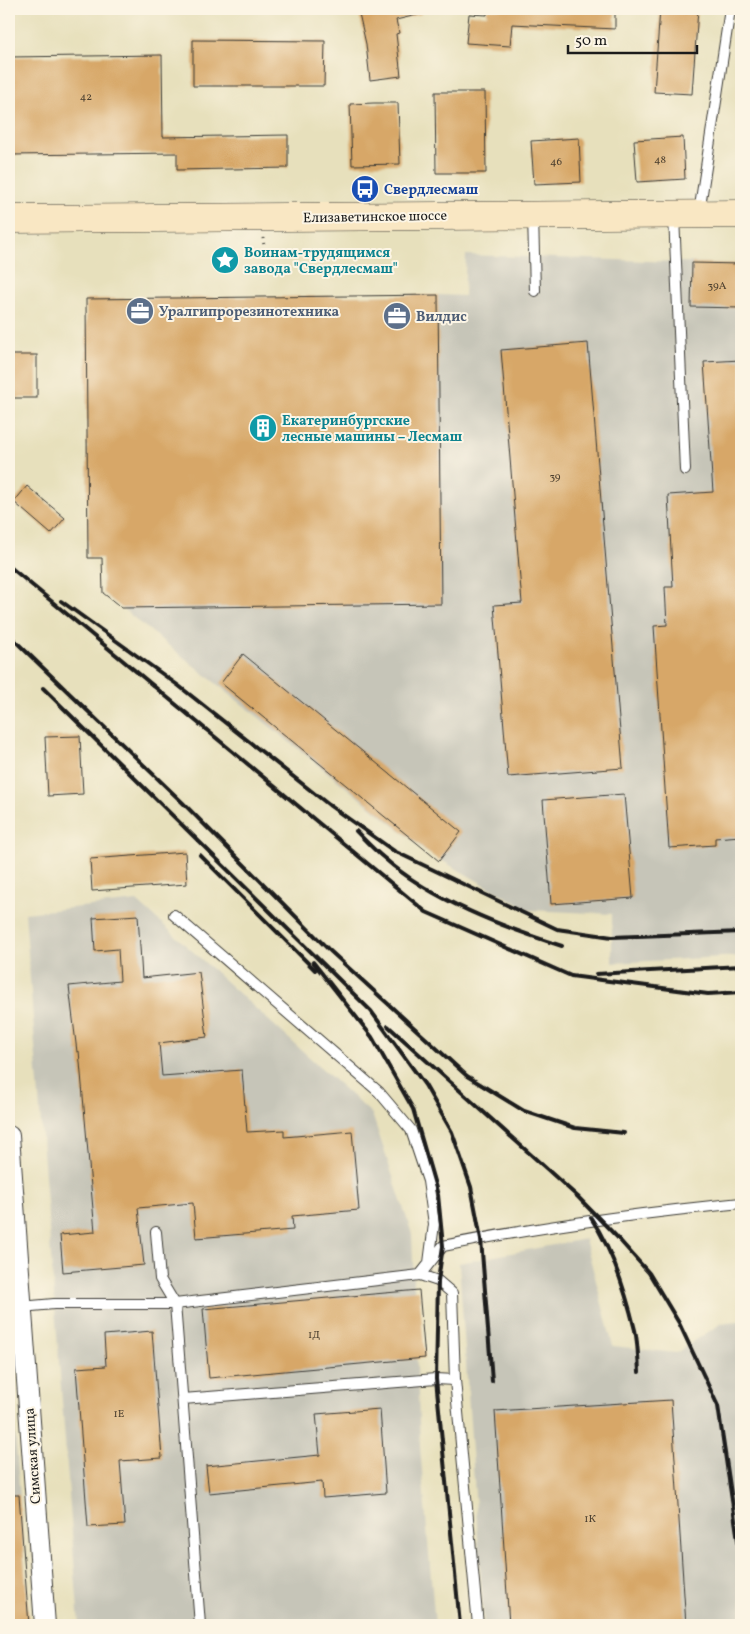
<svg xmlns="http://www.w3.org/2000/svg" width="750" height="1634" font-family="Vollkorn,serif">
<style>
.industrial{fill:#c6c5b8}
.building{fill:#d7a768}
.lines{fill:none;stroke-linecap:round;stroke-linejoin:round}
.service-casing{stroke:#3a3934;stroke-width:12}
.minor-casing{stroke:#3a3934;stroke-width:22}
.secondary-casing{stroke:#3a3934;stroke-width:29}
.path{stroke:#3a3934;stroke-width:3;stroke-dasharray:1 4;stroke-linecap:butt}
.service{stroke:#fff;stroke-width:10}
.minor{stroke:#fff;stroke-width:20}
.secondary{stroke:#f9e7c3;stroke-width:28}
.rail{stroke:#1c1c1c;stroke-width:4}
.labels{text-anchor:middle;stroke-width:4;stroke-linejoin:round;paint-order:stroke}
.number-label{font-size:11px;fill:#4b3f2f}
.transit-label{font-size:14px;font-weight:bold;fill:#164399;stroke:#fcf5e5;text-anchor:start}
.street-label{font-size:14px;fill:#1c1c1c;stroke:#fcf5e5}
.culture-label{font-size:14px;font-weight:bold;fill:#0d838f;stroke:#fcf5e5;text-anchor:start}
.service-label{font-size:14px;font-weight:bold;fill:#4e5e75;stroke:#fcf5e5;text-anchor:start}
</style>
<rect width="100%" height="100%" fill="#fcf5e5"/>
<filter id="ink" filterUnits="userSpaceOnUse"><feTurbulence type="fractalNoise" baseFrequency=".02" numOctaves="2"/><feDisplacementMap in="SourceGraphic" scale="10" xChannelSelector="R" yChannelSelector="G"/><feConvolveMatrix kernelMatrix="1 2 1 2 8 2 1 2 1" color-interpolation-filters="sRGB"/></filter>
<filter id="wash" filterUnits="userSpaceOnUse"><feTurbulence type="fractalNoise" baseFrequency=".0096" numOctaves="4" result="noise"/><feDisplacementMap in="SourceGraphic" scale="20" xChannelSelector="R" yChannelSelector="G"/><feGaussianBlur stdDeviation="1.12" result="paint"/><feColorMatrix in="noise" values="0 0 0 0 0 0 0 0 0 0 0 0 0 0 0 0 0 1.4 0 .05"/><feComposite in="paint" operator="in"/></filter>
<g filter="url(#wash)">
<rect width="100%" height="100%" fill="#e7e0bc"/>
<g class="industrial">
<path d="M466 255 741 264V956L612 963V914L529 910 427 852 103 593 102 558H88L86 299 438 295 464 296Z"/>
<path d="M137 901 372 1114 412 1234 420 1447 435 1625H79L25 913Z"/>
<path d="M585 1239 613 1346 676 1353 722 1323 741 1322V1625H484L459 1263Z"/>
<path d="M9 1346 29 1625H9Z"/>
</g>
<g id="blocks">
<g class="building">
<path d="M358 9H421V14L396 20 399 33 396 34 401 76 370 80 366 44Z"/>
<path d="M487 9H615V29L512 24 510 46 466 43 469 14 487 15Z"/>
<path d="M660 9H698L692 94 654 92Z"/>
<path d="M193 40 325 41 324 86H193Z"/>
<path d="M162 55 163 137 288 135V168L177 170V153L9 155V57Z"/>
<path d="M435 92H485L486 173H436Z"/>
<path d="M374 103H398L400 164 352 165 350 104Z"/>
<path d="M683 137 685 179 637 182 634 140Z"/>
<path d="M579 138 581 182 534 184 531 141Z"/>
<path d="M692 263 741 264V308L691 307Z"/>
<path d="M438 295 441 604 122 608 103 593 102 558H88L86 299Z"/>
<path d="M588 343 623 768 508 777 494 605 522 603 501 350Z"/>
<rect x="9" y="355" width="28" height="43"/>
<path d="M741 360V836L715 838V845L669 848 654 626 667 625 665 587H673L668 495 713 492 704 362Z"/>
<path d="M27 486 65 518 51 534 14 502Z"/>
<path d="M243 654 461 832 439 861 221 683Z"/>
<path d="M80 736 83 794 48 796 45 737Z"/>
<path d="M624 794 633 898 551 904 543 800Z"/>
<path d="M185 852 187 884 92 891 90 859Z"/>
<path d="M138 915 142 978 199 972 207 1037 159 1043 162 1076 242 1070 247 1132 284 1130V1137L352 1131 359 1210 292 1216 293 1230 196 1238 193 1203 138 1208 144 1265 63 1272 60 1235 95 1232 79 1051 77 1052 69 986 120 981 118 949 95 951 93 918Z"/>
<path d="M419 1290 425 1358 209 1378 203 1309Z"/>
<path d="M152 1331 162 1458 120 1461 125 1525 88 1527 76 1368 106 1366 104 1335Z"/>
<path d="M671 1400 686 1625H509L495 1411Z"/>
<path d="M380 1409 386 1493 323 1498 322 1482 209 1493 206 1466 320 1455 316 1414Z"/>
<path d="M9 1495H19L29 1625H9Z"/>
</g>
</g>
</g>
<g filter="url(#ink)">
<use href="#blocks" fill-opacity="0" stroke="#3a3934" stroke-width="1"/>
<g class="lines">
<defs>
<g id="service">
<path d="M699 213 730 9"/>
<path d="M533 216 535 291"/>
<path d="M674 216 685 470"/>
<path d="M174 915 379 1092 411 1130 428 1181 434 1224 429 1263"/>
<path d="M156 1232 160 1279 175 1304 200 1625"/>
<path d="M420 1275 438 1281 452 1293 455 1380 478 1625"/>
<path d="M21 1307 54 1304H175L420 1275 443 1246C541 1226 641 1213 741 1203"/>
<path d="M183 1399 436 1379 455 1380"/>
</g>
<path id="minor" d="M9 1136 45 1625"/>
<path id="secondary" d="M9 219 741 214"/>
</defs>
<use href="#service" class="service-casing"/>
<use href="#minor" class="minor-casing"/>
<use href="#secondary" class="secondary-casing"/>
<path class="path" d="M263 238 264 247"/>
<use href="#service" class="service"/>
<use href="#minor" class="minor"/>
<use href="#secondary" class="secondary"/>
<g class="rail">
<path d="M9 566 426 912 571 976 708 994 741 992"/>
<path d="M61 601 179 686 329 805 394 851 557 929 612 937 741 932"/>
<path d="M9 635 183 803 328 949 467 1076 524 1111 575 1128 624 1133"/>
<path d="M43 688 371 1011 425 1085 452 1132 471 1187 481 1239 492 1381"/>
<path d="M356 831C365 840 374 850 384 858 431 900 503 927 562 946"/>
<path d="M200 855 315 970"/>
<path d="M313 962 372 1037 413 1109 438 1195 443 1246 438 1281 436 1379 460 1625"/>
<path d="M596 974 741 966"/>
<path d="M388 1026 578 1197 616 1236 649 1273 679 1323 718 1406 739 1547 741 1569"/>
<path d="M591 1218C612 1249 626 1293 635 1330 638 1343 638 1358 639 1372"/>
</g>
</g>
</g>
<defs>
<symbol id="bus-disc" viewBox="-11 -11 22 22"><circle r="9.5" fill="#1a4fb4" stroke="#fcf5e5"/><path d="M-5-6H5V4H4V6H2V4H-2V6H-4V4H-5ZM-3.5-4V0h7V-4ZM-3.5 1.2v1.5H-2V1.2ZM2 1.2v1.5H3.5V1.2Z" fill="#fff"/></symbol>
<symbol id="sight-disc" viewBox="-11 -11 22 22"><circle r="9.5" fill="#0f9aa8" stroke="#fcf5e5"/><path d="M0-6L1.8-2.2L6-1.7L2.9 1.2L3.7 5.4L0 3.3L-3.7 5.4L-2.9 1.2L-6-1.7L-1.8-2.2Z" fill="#fff"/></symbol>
<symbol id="office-disc" viewBox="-11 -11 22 22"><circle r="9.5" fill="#5c6f8a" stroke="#fcf5e5"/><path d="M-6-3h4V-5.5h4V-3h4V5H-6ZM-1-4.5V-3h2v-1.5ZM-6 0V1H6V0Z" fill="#fff"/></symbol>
<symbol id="building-disc" viewBox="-11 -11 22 22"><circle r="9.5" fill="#0f9aa8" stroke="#fcf5e5"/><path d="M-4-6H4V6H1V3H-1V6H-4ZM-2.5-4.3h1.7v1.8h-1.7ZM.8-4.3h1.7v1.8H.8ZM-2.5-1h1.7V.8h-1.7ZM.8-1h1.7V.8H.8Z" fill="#fff"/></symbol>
</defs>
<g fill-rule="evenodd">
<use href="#bus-disc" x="349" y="173" width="32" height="32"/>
<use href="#sight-disc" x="209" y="244" width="32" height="32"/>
<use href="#office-disc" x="124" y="295" width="32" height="32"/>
<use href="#office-disc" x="381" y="300" width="32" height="32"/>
<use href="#building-disc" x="247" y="412" width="32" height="32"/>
</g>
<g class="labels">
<g class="number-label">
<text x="86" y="100">42</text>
<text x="660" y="163">48</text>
<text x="556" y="165">46</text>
<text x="717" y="289">39А</text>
<text x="555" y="480">39</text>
<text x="314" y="1338">1Д</text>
<text x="119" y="1417">1Е</text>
<text x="590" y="1522">1К</text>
</g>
<g class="transit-label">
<text x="384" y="194">Свердлесмаш</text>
</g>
<g class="street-label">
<text transform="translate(375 216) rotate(-1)" y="5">Елизаветинское шоссе</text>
<text transform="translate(32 1456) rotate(-94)" y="5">Симская улица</text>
</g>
<g class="culture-label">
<text x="244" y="257">Воинам-трудящимся<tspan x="244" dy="16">завода "Свердлесмаш"</tspan></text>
<text x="282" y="425">Екатеринбургские<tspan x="282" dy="16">лесные машины – Лесмаш</tspan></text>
</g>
<g class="service-label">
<text x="159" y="316">Уралгипрорезинотехника</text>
<text x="416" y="321">Вилдис</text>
</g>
</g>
<rect width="750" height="1634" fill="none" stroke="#fcf5e5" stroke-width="30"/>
<path d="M568 45v8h129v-8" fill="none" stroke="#1c1c1c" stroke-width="2.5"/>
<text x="575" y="45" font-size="15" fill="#1c1c1c" stroke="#fcf5e5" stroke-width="4" paint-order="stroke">50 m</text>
</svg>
